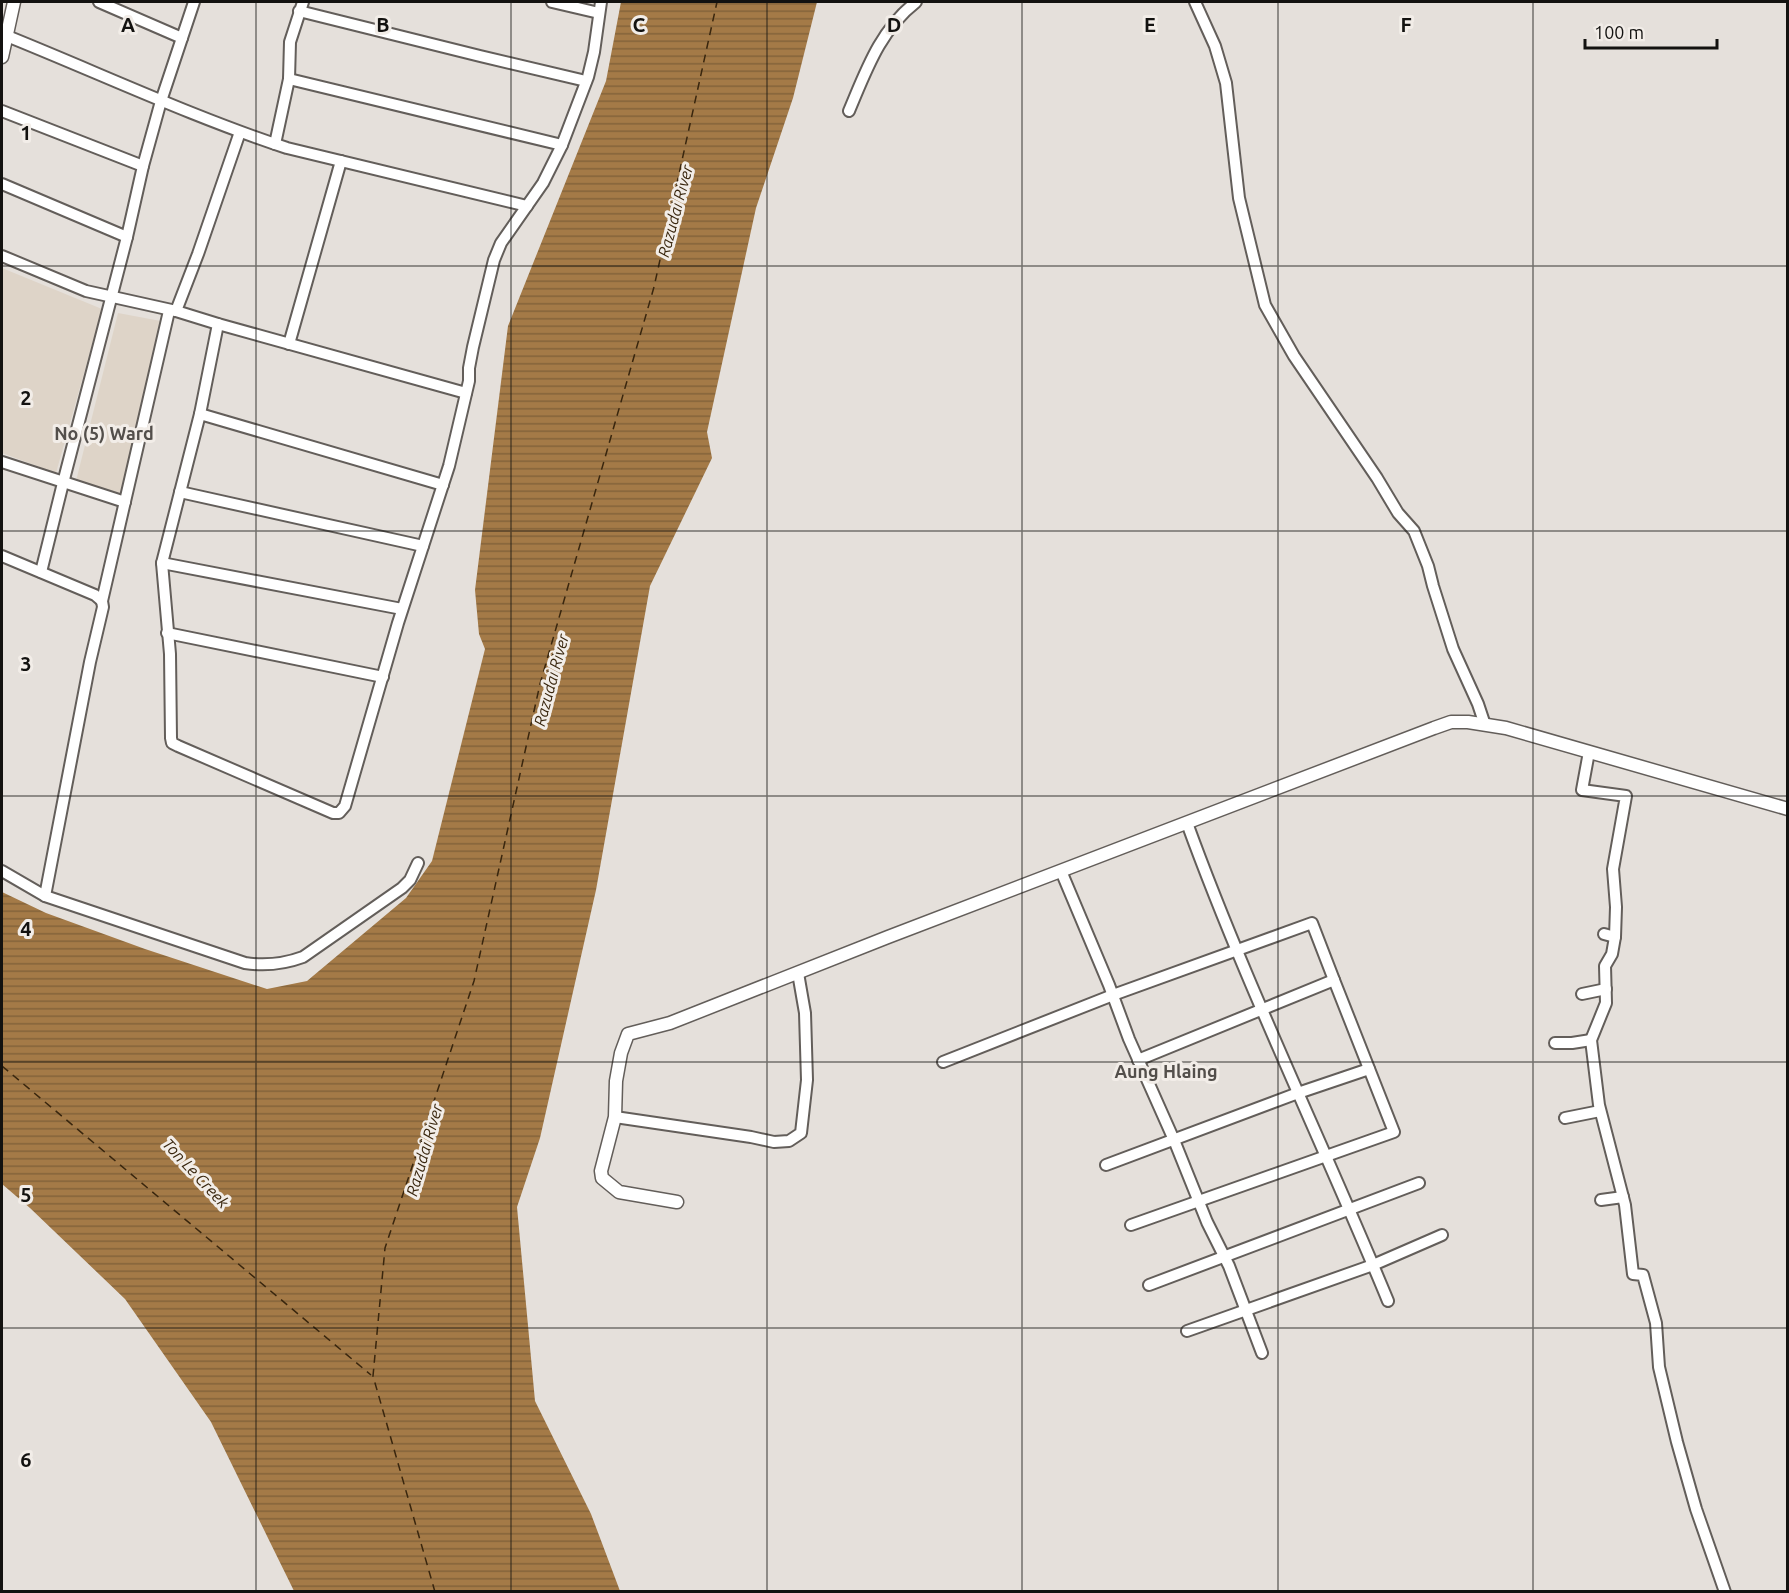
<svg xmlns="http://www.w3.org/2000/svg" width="1789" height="1593" font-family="Ubuntu,sans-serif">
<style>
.built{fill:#ded4c8}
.water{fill:url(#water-rules)}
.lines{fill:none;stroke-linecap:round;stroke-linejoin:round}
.ferry{stroke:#39260e;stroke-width:1.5;stroke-dasharray:8 6;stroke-linecap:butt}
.minor-casing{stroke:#635e5a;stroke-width:14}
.tertiary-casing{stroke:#635e5a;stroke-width:15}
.minor{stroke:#fff;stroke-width:10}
.tertiary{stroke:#fff;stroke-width:12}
.grid{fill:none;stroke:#131210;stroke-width:1.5;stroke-opacity:0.55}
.labels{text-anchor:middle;stroke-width:6;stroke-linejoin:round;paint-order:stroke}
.water-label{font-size:16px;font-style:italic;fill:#39260e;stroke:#f2ede8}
.quarter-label{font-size:18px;font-weight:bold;fill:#534f4b;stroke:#f2ede8}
.grid-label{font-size:20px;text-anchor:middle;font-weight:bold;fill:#131210;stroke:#f2ede8;stroke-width:6;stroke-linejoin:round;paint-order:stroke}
</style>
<defs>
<pattern id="water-rules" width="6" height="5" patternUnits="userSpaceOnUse" patternTransform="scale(1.5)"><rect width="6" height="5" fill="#a47a47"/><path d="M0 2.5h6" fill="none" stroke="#84633a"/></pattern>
</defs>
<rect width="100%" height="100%" fill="#e5e0db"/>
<g class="built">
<path d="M2 268 102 309 56 473 2 453Z"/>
<path d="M118 313 166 322 120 494 76 481Z"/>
</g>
<path class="water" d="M621 2H817L793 98 756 208 707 432 712 458 650 586 596 890 540 1138 517 1207 535 1401 591 1514 620 1591H294L211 1422 125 1299 30 1208 2 1184V892L46 913 145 949 267 989 307 981 406 898 432 861 485 649 479 634 475 590 508 326 606 81Z"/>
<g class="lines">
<g class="ferry">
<path d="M2 1066 371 1375"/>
<path d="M435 1592 373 1376 385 1248 474 981 540 684 654 287 717 2"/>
</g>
<defs>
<g id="minor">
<path d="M99 2 182 38"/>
<path d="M552 2 599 13"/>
<path d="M1195 2 1215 46 1226 83 1239 198 1265 305 1294 356 1377 478 1398 513 1414 531 1428 566 1433 586 1453 649 1478 704 1485 725"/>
<path d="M299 11 480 56 586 81"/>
<path d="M2 34C97 72 190 116 287 148L527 206"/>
<path d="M289 79 562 145"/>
<path d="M2 111 143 166"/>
<path d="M849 111C866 71 880 30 916 2"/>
<path d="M275 144 289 79 290 42 303 2"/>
<path d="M2 184 127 237"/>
<path d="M2 256 86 291 176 311 218 324 466 393"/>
<path d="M176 311 198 254 240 132"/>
<path d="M218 324 200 414 162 563 170 654 171 738 172 743 178 746 333 813H339L345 806 398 623 449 466 469 381V368L473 347 494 260 501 243 543 183 562 145 588 77 594 52 601 2"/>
<path d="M289 344 341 161"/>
<path d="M200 414 443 485"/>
<path d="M2 462 125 502"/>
<path d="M180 492 423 546"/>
<path d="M2 556 95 595 102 601"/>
<path d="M162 563 402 609"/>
<path d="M41 572 63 483 127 237 143 166 161 101 194 2"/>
<path d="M167 633 383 677"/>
<path d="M1589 752 1582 790 1626 796 1613 869 1616 907 1615 937 1612 954 1605 966 1606 1003 1591 1040 1599 1105 1625 1205 1633 1274 1643 1275 1656 1323 1659 1367 1677 1442 1696 1509 1725 1592"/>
<path d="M1187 823C1246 985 1322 1141 1388 1301"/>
<path d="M2 871 45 896 245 963C265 966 284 964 303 957L402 888 410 880 418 863"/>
<path d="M1061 871 1109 985 1129 1039 1174 1140 1207 1222 1229 1266 1262 1353"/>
<path d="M45 896 90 662 103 607 102 601 169 311"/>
<path d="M1604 934 1615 937"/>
<path d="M1582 994 1606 989"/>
<path d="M1555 1043H1572L1591 1040"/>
<path d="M943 1062 1113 995 1312 923 1334 980"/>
<path d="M615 1117 751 1137 774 1142 789 1141 801 1133 807 1080 805 1013 798 973"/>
<path d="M1565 1118 1600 1111"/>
<path d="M1106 1165 1298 1093 1369 1069"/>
<path d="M1601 1200 1623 1197"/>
<path d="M1131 1225 1394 1132 1334 980 1138 1060"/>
<path d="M1149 1285 1419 1183"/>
<path d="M1187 1331 1373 1265 1442 1235"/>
</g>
<g id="tertiary">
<path d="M2 57 14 2"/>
<path d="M677 1202 619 1192 602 1178 601 1171 615 1117 616 1081 621 1053 628 1034 670 1023 888 937 1434 728 1451 722H1468L1506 728 1788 809"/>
</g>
</defs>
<use href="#minor" class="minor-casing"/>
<use href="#tertiary" class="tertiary-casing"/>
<use href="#minor" class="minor"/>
<use href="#tertiary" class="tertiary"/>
</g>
<path class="grid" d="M256 2V1592M511 2V1592M767 2V1592M1022 2V1592M1278 2V1592M1533 2V1592M2 266H1788M2 531H1788M2 796H1788M2 1062H1788M2 1328H1788"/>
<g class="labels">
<g class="water-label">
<text transform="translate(675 211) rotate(-75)" y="6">Razudai River</text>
<text transform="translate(551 680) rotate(-75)" y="6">Razudai River</text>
<text transform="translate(424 1150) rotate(-74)" y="6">Razudai River</text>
<text transform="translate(196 1173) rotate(47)" y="6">Ton Le Creek</text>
</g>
<g class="quarter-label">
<text x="104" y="440">No (5) Ward</text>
<text x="1166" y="1078">Aung Hlaing</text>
</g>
</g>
<g class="grid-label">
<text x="128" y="32">A</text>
<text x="383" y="32">B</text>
<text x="639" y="32">C</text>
<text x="894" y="32">D</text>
<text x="1150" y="32">E</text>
<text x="1406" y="32">F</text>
<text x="26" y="140">1</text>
<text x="26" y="405">2</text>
<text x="26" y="671">3</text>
<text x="26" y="936">4</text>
<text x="26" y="1202">5</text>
<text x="26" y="1467">6</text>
</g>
<rect width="1789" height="1593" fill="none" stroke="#131210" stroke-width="6"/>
<path d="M1585 39v9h132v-9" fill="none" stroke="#131210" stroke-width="3"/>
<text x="1594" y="39" font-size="18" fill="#131210" stroke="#f2ede8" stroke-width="4.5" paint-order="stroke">100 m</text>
</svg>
